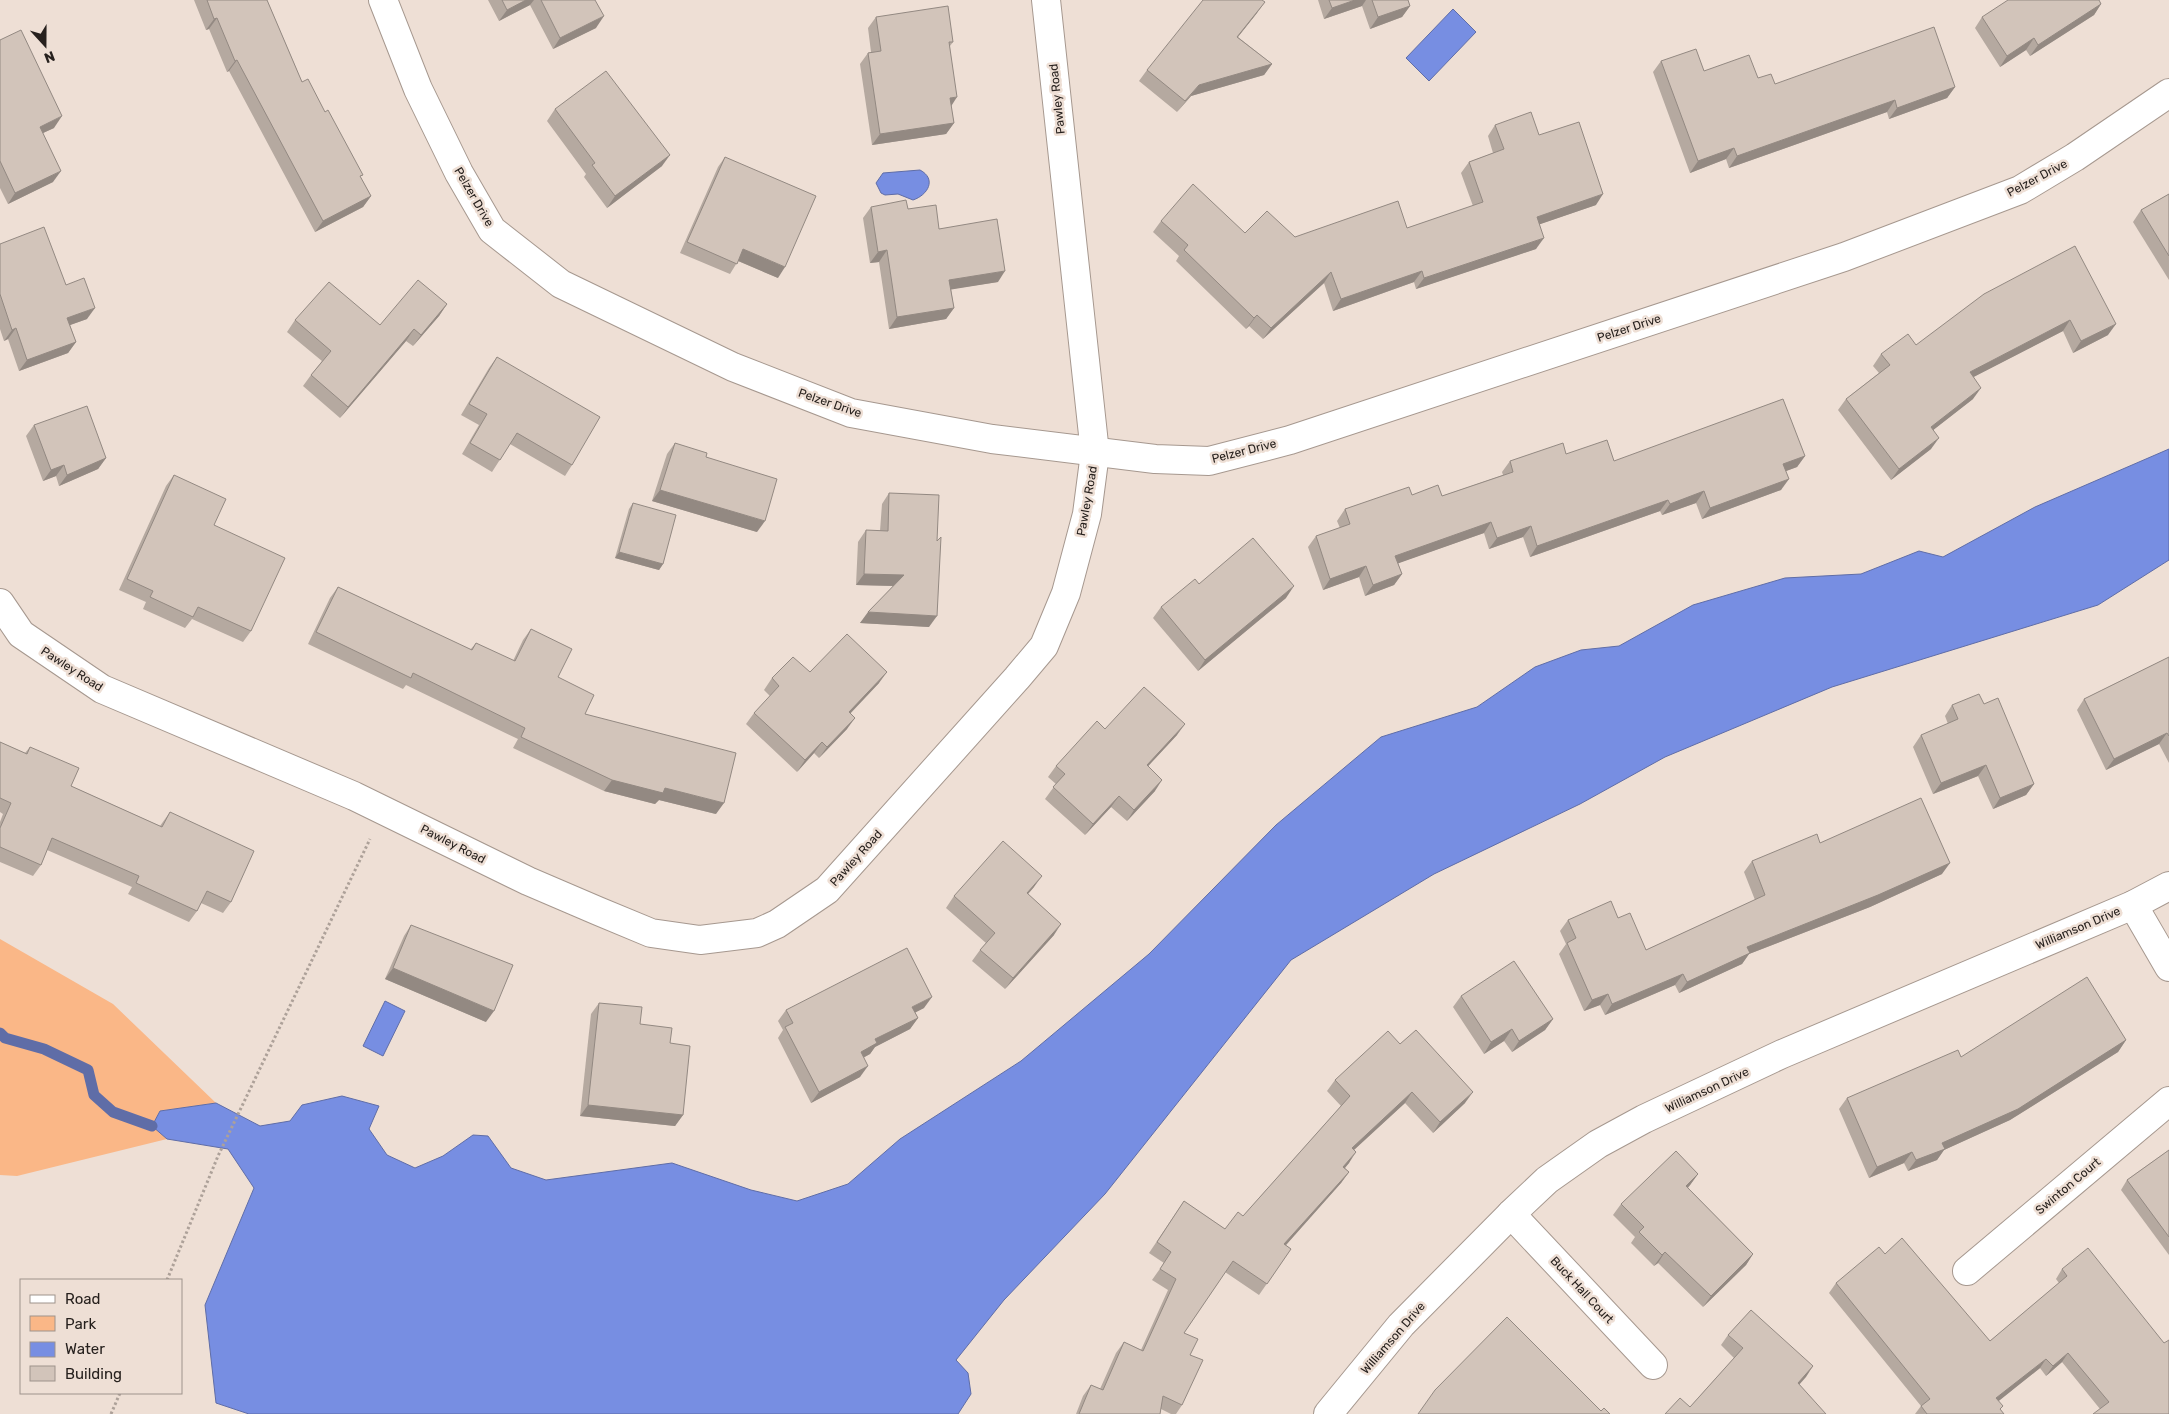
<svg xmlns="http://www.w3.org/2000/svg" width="2169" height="1414" font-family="Rubik,sans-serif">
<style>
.green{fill:#fab787}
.water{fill:#778ee2;stroke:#5f6da7}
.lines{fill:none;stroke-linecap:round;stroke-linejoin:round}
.stream{stroke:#5f6da7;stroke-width:11}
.minor-casing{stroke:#a6988f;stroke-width:30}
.path{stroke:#ada199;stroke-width:3;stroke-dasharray:2.5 2.5;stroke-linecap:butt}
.minor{stroke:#fff;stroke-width:28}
.wall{fill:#b5a9a0}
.shaded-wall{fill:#938982}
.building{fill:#d2c4ba;stroke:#938982}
.labels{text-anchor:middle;stroke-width:5;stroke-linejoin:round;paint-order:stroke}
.street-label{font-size:12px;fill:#27211e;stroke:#eedfd5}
</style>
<rect width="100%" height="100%" fill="#eedfd5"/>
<path class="green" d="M0 939 113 1004 216 1103 160 1111 153 1126 167 1139 17 1176 0 1175Z"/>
<g class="water">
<path d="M1453 9 1476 32 1429 81 1406 58Z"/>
<path d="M920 170C937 179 928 195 913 200L898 194 885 195 881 193 876 183 883 173Z"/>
<path d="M2169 449V560L2098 605 1832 687 1665 757 1580 804 1434 874 1291 960 1105 1194 1004 1300 956 1360 968 1373 971 1394 958 1414H249L216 1403 205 1305 254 1188 228 1149 167 1139 152 1126 160 1111 216 1103 260 1126 290 1121 302 1105 342 1096 379 1106 369 1129 387 1155 415 1168 443 1156 473 1135 488 1136 511 1168 546 1180 672 1163 751 1190 797 1201 848 1184 900 1139 1021 1061 1149 954 1276 825 1381 737 1477 707 1535 667 1581 650 1619 646 1693 605 1785 578 1861 574 1919 551 1943 557 2035 507Z"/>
<path d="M385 1001 405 1011 383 1056 363 1046Z"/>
</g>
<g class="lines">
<path class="stream" d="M0 1033 5 1038 44 1049 88 1070 94 1095 113 1112 152 1126"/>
<defs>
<g id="minor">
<path d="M383 0 418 89 459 173 492 230 561 284 733 367 851 413 992 439 1155 459 1209 461 1290 440 1844 257 2020 190 2075 157 2169 93"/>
<path d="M0 603 21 634 102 689 354 796 528 881 598 911 651 933 700 940 757 933 777 924 827 890 1017 678 1044 646 1066 593 1087 514 1095 453 1046 0"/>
<path d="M2133 905 2169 967"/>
<path d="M1511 1214 1653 1365"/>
<path d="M1967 1271 2169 1101"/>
<path d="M1328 1414 1401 1325 1511 1214 1547 1180 1598 1144 1644 1119 1782 1054 2133 905 2169 886"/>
</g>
</defs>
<use href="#minor" class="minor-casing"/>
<g class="path">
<path d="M167 1280 218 1156 370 839"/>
<path d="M111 1414 120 1393"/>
</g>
<use href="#minor" class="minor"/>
</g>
<g class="wall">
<path d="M194 0H267L302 82 361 178 371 196 363 207 315 232 229 71 227 72 209 29 206 30Z"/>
<path d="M488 0H595L596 28 553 49 530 5 499 21Z"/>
<path d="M1318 0H1408L1410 6 1402 17 1370 29 1362 6 1324 19Z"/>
<path d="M2100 2 2101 4 2094 15 2030 56 2026 50 2000 67 1975 28 1982 17Z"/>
<path d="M1257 13 1238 37 1272 64 1264 75 1191 96 1177 112 1139 81 1147 70Z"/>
<path d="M876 17 953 42 950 46 951 106 954 123 946 134 872 145 860 64 868 53 871 52 868 28Z"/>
<path d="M0 40 54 128 43 133 53 182 8 204 0 188Z"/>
<path d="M1661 61 1704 71 1758 78 1775 84 1955 87 1947 98 1889 119 1887 112 1729 168 1726 159 1690 173 1653 72Z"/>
<path d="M555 109 662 166 607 208 584 177 586 174 547 121Z"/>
<path d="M1495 125 1539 135 1596 205 1540 224 1536 249 1416 289 1414 282 1333 311 1324 283 1263 339 1249 326 1246 329 1176 261 1179 256 1153 232 1161 221 1245 233 1295 237 1407 228 1473 206 1461 173 1469 162 1493 153 1488 136Z"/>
<path d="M725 157 778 278 738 261 730 274 680 253 718 167Z"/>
<path d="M2169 194V280L2133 222 2141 210Z"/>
<path d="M871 207 908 209 939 229 998 282 951 289 954 308 946 319 889 329 879 262 870 263 863 218Z"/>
<path d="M0 244 66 285 87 319 70 325 76 342 68 353 19 371 8 339 4 341 0 329Z"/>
<path d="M2075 246 2108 335 2073 353 2063 331 1973 377V399L1933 430 1931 449 1891 480 1838 410 1846 399 1879 373 1873 366 1881 354 1916 345Z"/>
<path d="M447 304 439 316 413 346 406 341 340 418 303 386 311 375 322 361 287 332 295 320 380 325Z"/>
<path d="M497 357 572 465 565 476 510 444 492 472 462 454 479 425 461 415 489 368Z"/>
<path d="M34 425 106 458 98 469 59 486 56 476 43 481 26 436Z"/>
<path d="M675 443 706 457 757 532 652 501 667 454Z"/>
<path d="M1566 454 1614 461 1805 456 1797 467 1786 471 1781 490 1702 519 1696 503 1662 515 1660 511 1530 557 1523 537 1489 549 1484 533 1398 563 1402 574 1394 585 1365 596 1359 577 1323 590 1308 547 1316 536 1340 528 1337 521 1345 509 1412 495 1442 496 1503 475 1502 472 1510 461Z"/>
<path d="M174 475 214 525 251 631 243 642 192 619 185 628 143 609 146 602 119 590 166 486Z"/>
<path d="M889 493 929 627 860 623 893 586 856 585 858 542 866 530 880 531 882 504Z"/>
<path d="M633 503 663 564 659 570 615 558 629 509Z"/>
<path d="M1199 584 1286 598 1198 671 1153 618 1161 607Z"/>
<path d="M338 587 470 650 476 643 513 661 523 640 531 629 558 677 585 714 716 814 659 800 655 804 604 791 513 748 518 739 406 685 403 689 308 644 330 598Z"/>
<path d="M2169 657V763L2159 744 2106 770 2077 710 2084 699Z"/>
<path d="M810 672 879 683 850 714 847 729 819 758 814 753 797 772 746 724 754 713 770 696 764 690 772 678Z"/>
<path d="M1984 704 2034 784 2026 795 1993 809 1978 776 1933 794 1913 747 1921 735 1948 724 1945 716 1952 705Z"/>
<path d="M1105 729 1177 735 1148 766 1155 791 1127 821 1111 807 1085 835 1045 799 1056 784 1048 777 1056 766Z"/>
<path d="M0 742 25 753 30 747 71 786 160 826 170 812 231 902 223 913 201 903 197 911 189 922 128 894 132 887 47 850 41 865 33 876 0 862V822L3 814 0 812Z"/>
<path d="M1820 843 1942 874 1870 907 1749 954 1742 964 1679 993 1675 985 1605 1015 1600 1005 1584 1011 1559 954 1566 944 1560 931 1568 920 1618 918 1646 950 1755 900 1744 872 1752 861Z"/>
<path d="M1034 887 1028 894 1054 935 1005 989 972 961 980 950 986 943 946 908 954 896Z"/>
<path d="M411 925 486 1022 385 979 404 936Z"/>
<path d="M1461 996 1553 1019 1545 1030 1512 1052 1504 1041 1484 1054 1453 1007Z"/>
<path d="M599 1003 640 1024 670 1043 683 1115 675 1126 580 1116 591 1014Z"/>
<path d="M924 1008 915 1012 918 1018 910 1029 875 1047 870 1054 863 1058 860 1077 811 1103 778 1038 783 1030 778 1021 786 1010Z"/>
<path d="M2126 1040 2118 1052 2010 1120 1944 1150 1937 1160 1908 1171 1904 1163 1869 1178 1839 1109 1847 1098 1961 1057Z"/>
<path d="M1400 1044 1465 1103 1433 1133 1405 1103 1354 1150 1349 1163 1345 1168 1349 1172 1341 1183 1286 1245 1291 1249 1259 1295 1225 1272 1184 1333 1190 1355 1182 1405 1176 1414H1171L1161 1409 1160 1414H1076L1083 1396 1091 1385 1100 1389 1116 1353 1124 1342 1141 1350 1168 1290 1152 1280 1164 1263 1149 1253 1184 1201 1225 1229 1243 1216 1341 1106 1327 1091 1335 1080Z"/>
<path d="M2169 1150V1255L2121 1190 2127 1180Z"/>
<path d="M1698 1174 1688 1188 1753 1254 1746 1265 1703 1307 1658 1263 1654 1266 1631 1243 1635 1237 1613 1215 1621 1204Z"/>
<path d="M1885 1254 1990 1341 2059 1283 2056 1279 2062 1269 2169 1414 2100 1409 2062 1362 2046 1376 2040 1368 1998 1401 2000 1409 2004 1414H1915L1921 1406 1829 1293 1836 1283Z"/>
<path d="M1728 1335 1813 1366 1799 1384 1690 1407 1734 1358 1721 1345Z"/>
</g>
<g class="shaded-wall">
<path d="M526 0H534L530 5 499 21 507 10Z"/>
<path d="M1355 0H1366L1362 6 1324 19 1332 8Z"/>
<path d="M1265 2 1257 13 1229 48 1237 37Z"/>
<path d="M2101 4 2094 15 2030 56 2038 45Z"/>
<path d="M1410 6 1402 17 1370 29 1378 17Z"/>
<path d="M604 16 596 28 553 49 560 38Z"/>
<path d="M217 18 209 29 206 30 214 19Z"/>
<path d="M2034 38 2026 50 2000 67 2007 56Z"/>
<path d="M237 60 229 71 227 72 235 61Z"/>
<path d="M1272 64 1264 75 1191 96 1177 112 1199 85Z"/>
<path d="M1955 87 1947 98 1889 119 1897 108Z"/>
<path d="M957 97 950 108V98Z"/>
<path d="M1895 100 1887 112 1729 168 1737 156Z"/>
<path d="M62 116 54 128 32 138 40 127Z"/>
<path d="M954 123 946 134 872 145 880 134Z"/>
<path d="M1734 148 1726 159 1690 173 1698 161Z"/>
<path d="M670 155 662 166 607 208 615 196Z"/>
<path d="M61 171 53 182 8 204 15 193Z"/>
<path d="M1603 194 1596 205 1529 228 1537 217Z"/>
<path d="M371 196 363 207 315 232 323 221Z"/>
<path d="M1544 238 1536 249 1416 289 1424 278Z"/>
<path d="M743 249 785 267 778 278 736 260Z"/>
<path d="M887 250 879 262 870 263 878 252Z"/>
<path d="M1005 271 998 282 942 291 949 280Z"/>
<path d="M1422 271 1414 282 1333 311 1341 299Z"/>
<path d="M1331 272 1324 283 1263 339 1271 328Z"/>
<path d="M447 304 439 316 413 346 421 335Z"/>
<path d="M95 308 87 319 59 329 67 318Z"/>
<path d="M954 308 946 319 889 329 897 317Z"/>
<path d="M1257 315 1249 326 1246 329 1254 318Z"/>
<path d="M2070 320 2063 331 1962 383 1970 372Z"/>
<path d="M2116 324 2108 335 2073 353 2081 341Z"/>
<path d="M16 328 8 339 4 341 12 330Z"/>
<path d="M414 329 406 341 340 418 348 407Z"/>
<path d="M76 342 68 353 19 371 27 360Z"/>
<path d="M1981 388 1973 399 1923 438 1931 427Z"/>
<path d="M1939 438 1931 449 1891 480 1899 469Z"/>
<path d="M1805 456 1797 467 1775 475 1783 464Z"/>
<path d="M106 458 98 469 59 486 67 475Z"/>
<path d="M64 465 56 476 43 481 51 470Z"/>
<path d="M1789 479 1781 490 1702 519 1710 508Z"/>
<path d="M660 490 765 521 757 532 652 501Z"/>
<path d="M1704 491 1696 503 1662 515 1670 504Z"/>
<path d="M1668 500 1660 511 1530 557 1537 546Z"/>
<path d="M1491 522 1484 533 1388 567 1395 556Z"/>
<path d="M1531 526 1523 537 1489 549 1497 538Z"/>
<path d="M619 552 663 564 659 570 615 558Z"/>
<path d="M1366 566 1359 577 1323 590 1330 579Z"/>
<path d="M864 574 904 575 896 586 856 585Z"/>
<path d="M1402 574 1394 585 1365 596 1373 585Z"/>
<path d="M1294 586 1286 598 1198 671 1205 660Z"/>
<path d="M868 612 937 616 929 627 860 623Z"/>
<path d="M887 672 879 683 841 723 849 712Z"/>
<path d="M855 718 847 729 819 758 827 747Z"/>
<path d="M1185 724 1177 735 1139 776 1147 765Z"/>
<path d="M2167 733 2159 744 2106 770 2114 759Z"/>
<path d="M822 742 814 753 797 772 805 760Z"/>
<path d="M1986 765 1978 776 1933 794 1941 783Z"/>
<path d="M612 780 665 788 724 803 716 814 659 800 655 804 604 791Z"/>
<path d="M1162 780 1155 791 1127 821 1134 810Z"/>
<path d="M2034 784 2026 795 1993 809 2000 798Z"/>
<path d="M1119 796 1111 807 1085 835 1093 824Z"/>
<path d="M1950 863 1942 874 1870 907 1749 954 1742 964 1679 993 1687 982 1747 947Z"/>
<path d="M1042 876 1034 887 1019 904 1027 893Z"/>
<path d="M1061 924 1054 935 1005 989 1013 978Z"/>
<path d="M393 968 494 1011 486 1022 385 979Z"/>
<path d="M1683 974 1675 985 1605 1015 1612 1004Z"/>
<path d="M1608 994 1600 1005 1584 1011 1592 1000Z"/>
<path d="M932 997 924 1008 905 1018 912 1007Z"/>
<path d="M918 1018 910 1029 875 1047 870 1054 853 1063 861 1052 875 1039Z"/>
<path d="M1553 1019 1545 1030 1512 1052 1519 1041Z"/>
<path d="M1512 1029 1504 1041 1484 1054 1491 1042Z"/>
<path d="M2126 1040 2118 1052 2010 1120 1944 1150 1937 1160 1908 1171 1916 1160 1942 1143Z"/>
<path d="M868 1066 860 1077 811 1103 819 1092Z"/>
<path d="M1412 1092 1405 1103 1344 1159 1352 1148Z"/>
<path d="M1473 1092 1465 1103 1433 1133 1440 1122Z"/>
<path d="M588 1105 683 1115 675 1126 580 1116Z"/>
<path d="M1356 1152 1349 1163 1336 1178 1343 1167Z"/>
<path d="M1912 1152 1904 1163 1869 1178 1877 1167Z"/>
<path d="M1349 1172 1341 1183 1277 1255 1284 1244Z"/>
<path d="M1698 1174 1690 1185 1678 1198 1686 1186Z"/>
<path d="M1665 1252 1658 1263 1654 1266 1662 1255Z"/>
<path d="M1753 1254 1746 1265 1703 1307 1711 1296Z"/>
<path d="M2068 1353 2062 1362 2046 1376 2053 1366Z"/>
<path d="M2046 1359 2040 1368 1990 1408 1996 1398Z"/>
<path d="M1813 1366 1806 1377 1791 1394 1798 1383Z"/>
</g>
<g class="building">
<path d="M207 0H267L302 82 308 79 325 112 328 110 363 175 360 176 371 196 323 221 237 60 235 61 217 18 214 19Z"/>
<path d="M502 0H526L507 10Z"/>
<path d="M541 0H595L604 16 560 38Z"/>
<path d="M1203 0H1262L1265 2 1237 37 1272 64 1199 85 1185 101 1147 70Z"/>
<path d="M1329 0H1355L1332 8Z"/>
<path d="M1372 0H1408L1410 6 1378 17Z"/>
<path d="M2008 0H2099L2101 4 2038 45 2034 38 2007 56 1982 17Z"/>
<path d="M948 6 953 42H949L957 97 950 98 954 123 880 134 868 53 881 51 876 17Z"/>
<path d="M1934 27 1955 87 1897 108 1895 100 1737 156 1734 148 1698 161 1661 61 1696 49 1704 71 1749 55 1758 78 1771 74 1775 84Z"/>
<path d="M21 30 62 116 40 127 61 171 15 193 0 161V40Z"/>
<path d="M606 71 670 155 615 196 592 165 595 163 555 109Z"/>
<path d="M1531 112 1539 135 1579 122 1603 194 1537 217 1544 238 1424 278 1422 271 1341 299 1331 272 1271 328 1257 315 1254 318 1184 250 1188 245 1161 221 1193 184 1245 233 1267 211 1295 237 1398 201 1407 228 1483 202 1469 162 1504 149 1495 125Z"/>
<path d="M725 157 816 196 785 267 743 249 737 264 687 242Z"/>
<path d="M2169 194V256L2141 210Z"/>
<path d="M906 200 908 209 936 205 939 229 997 219 1005 271 949 280 954 308 897 317 887 250 878 252 871 207Z"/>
<path d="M44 227 66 285 84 278 95 308 67 318 76 342 27 360 16 328 12 330 0 294V244Z"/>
<path d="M2075 246 2116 324 2081 341 2070 320 1970 372 1981 388 1931 427 1939 438 1899 469 1846 399 1890 365 1881 354 1908 334 1916 345 1984 294Z"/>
<path d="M418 280 447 304 421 335 414 329 348 407 311 375 331 351 295 320 329 282 380 325Z"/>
<path d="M497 357 600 417 572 465 517 433 500 460 470 443 487 414 469 404Z"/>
<path d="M1783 399 1805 456 1783 464 1789 479 1710 508 1704 491 1670 504 1668 500 1537 546 1531 526 1497 538 1491 522 1395 556 1402 574 1373 585 1366 566 1330 579 1316 536 1350 524 1345 509 1409 487 1412 495 1438 485 1442 496 1513 472 1510 461 1563 443 1566 454 1607 440 1614 461Z"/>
<path d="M87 406 106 458 67 475 64 465 51 470 34 425Z"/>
<path d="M675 443 707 453 706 457 777 479 765 521 660 490Z"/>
<path d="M174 475 226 499 214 525 285 558 251 631 198 607 193 617 150 597 153 591 127 579Z"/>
<path d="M889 493 939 495 937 541 941 537 937 616 868 612 904 575 864 574 866 530 888 531Z"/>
<path d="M633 503 676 515 663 564 619 552Z"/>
<path d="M1253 538 1294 586 1205 660 1161 607 1195 579 1199 584Z"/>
<path d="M338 587 472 650 476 643 515 661 531 629 572 649 558 677 594 695 585 714 736 753 724 803 665 788 663 793 612 780 521 737 525 728 413 673 411 678 316 632Z"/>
<path d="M847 634 887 672 849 712 855 718 827 747 822 742 805 760 754 713 779 686 772 678 793 657 810 672Z"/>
<path d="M2169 657V736L2167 733 2114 759 2084 699Z"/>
<path d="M1144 687 1185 724 1147 765 1162 780 1134 810 1119 796 1093 824 1053 787 1065 774 1056 766 1097 721 1105 729Z"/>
<path d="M1979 694 1984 704 1998 698 2034 784 2000 798 1986 765 1941 783 1921 735 1958 719 1952 705Z"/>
<path d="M0 742 27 754 30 747 79 768 71 786 162 827 170 812 254 851 231 902 207 891 197 911 136 883 139 876 52 838 41 865 0 847V828L11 803 0 798Z"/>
<path d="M1921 798 1950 863 1878 895 1747 947 1750 953 1687 982 1683 974 1612 1004 1608 994 1592 1000 1567 943 1576 938 1568 920 1611 901 1618 918 1630 913 1646 950 1765 895 1752 861 1817 834 1820 843Z"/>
<path d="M1003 841 1042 876 1027 893 1061 924 1013 978 980 950 995 933 954 896Z"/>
<path d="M411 925 513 965 494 1011 393 968Z"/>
<path d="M907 948 932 997 912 1007 918 1018 875 1039 877 1043 861 1052 868 1066 819 1092 785 1027 793 1023 786 1010Z"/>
<path d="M1514 961 1553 1019 1519 1041 1512 1029 1491 1042 1461 996Z"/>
<path d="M2087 977 2126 1040 2018 1109 1942 1143 1945 1149 1916 1160 1912 1152 1877 1167 1847 1098 1958 1050 1961 1057Z"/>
<path d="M599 1003 642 1007 640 1024 672 1028 670 1043 690 1046 683 1115 588 1105Z"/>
<path d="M1416 1030 1473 1092 1440 1122 1412 1092 1352 1148 1356 1152 1343 1167 1349 1172 1284 1244 1291 1249 1267 1284 1233 1261 1184 1333 1198 1339 1190 1355 1203 1360 1182 1405 1163 1396 1160 1414H1079L1091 1385 1103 1390 1124 1342 1143 1351 1176 1279 1160 1269 1171 1252 1157 1242 1184 1201 1225 1229 1238 1212 1243 1216 1350 1096 1335 1080 1388 1031 1400 1044Z"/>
<path d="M2169 1150V1237L2127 1180Z"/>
<path d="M1676 1151 1698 1174 1686 1186 1753 1254 1711 1296 1665 1252 1662 1255 1639 1232 1644 1227 1621 1204Z"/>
<path d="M1902 1238 1990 1341 2067 1276 2062 1269 2088 1248 2164 1343 2169 1340V1414H2093L2109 1402 2068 1353 2053 1366 2046 1359 1996 1398 2003 1406 2000 1409 2004 1414H1927L1921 1406 1930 1399 1836 1283 1879 1247 1885 1254Z"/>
<path d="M1751 1310 1813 1366 1798 1383 1826 1414H1665L1680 1398 1690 1407 1743 1348 1728 1335Z"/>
<path d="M1507 1317 1601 1411 1604 1408 1610 1414H1418L1435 1390Z"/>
</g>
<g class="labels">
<g class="street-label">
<text transform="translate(1057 99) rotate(-96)" y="4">Pawley Road</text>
<text transform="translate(2037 178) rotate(-28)" y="4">Pelzer Drive</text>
<text transform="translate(474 197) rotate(60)" y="4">Pelzer Drive</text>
<text transform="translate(1629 328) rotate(-18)" y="4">Pelzer Drive</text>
<text transform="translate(830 403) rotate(19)" y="4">Pelzer Drive</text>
<text transform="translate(1244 451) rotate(-14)" y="4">Pelzer Drive</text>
<text transform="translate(1087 501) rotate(-80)" y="4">Pawley Road</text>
<text transform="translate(72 669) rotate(33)" y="4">Pawley Road</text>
<text transform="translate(453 844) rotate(27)" y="4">Pawley Road</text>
<text transform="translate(856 858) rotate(-48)" y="4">Pawley Road</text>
<text transform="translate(2078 928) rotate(-23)" y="4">Williamson Drive</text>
<text transform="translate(1707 1090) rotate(-25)" y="4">Williamson Drive</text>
<text transform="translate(2068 1186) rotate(-40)" y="4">Swinton Court</text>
<text transform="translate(1582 1290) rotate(47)" y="4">Buck Hall Court</text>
<text transform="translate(1393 1338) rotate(-49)" y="4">Williamson Drive</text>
</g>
</g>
<rect x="20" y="1279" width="162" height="115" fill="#eedfd5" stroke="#9e938c"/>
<rect x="30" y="1295" width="25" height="8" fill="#ffffff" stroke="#9e938c"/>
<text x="65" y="1304" font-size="15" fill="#27211e">Road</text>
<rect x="30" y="1316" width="25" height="15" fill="#fab787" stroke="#9e938c"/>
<text x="65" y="1329" font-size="15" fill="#27211e">Park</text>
<rect x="30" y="1342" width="25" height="15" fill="#778ee2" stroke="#9e938c"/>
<text x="65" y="1354" font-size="15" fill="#27211e">Water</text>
<rect x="30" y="1366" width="25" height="15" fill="#d2c4ba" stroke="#9e938c"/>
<text x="65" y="1379" font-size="15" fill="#27211e">Building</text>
<g transform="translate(45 45) rotate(159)" stroke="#eedfd5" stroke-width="4" paint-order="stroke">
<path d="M0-4L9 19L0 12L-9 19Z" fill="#27211e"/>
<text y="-8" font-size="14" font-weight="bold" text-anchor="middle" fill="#27211e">N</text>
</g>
</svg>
